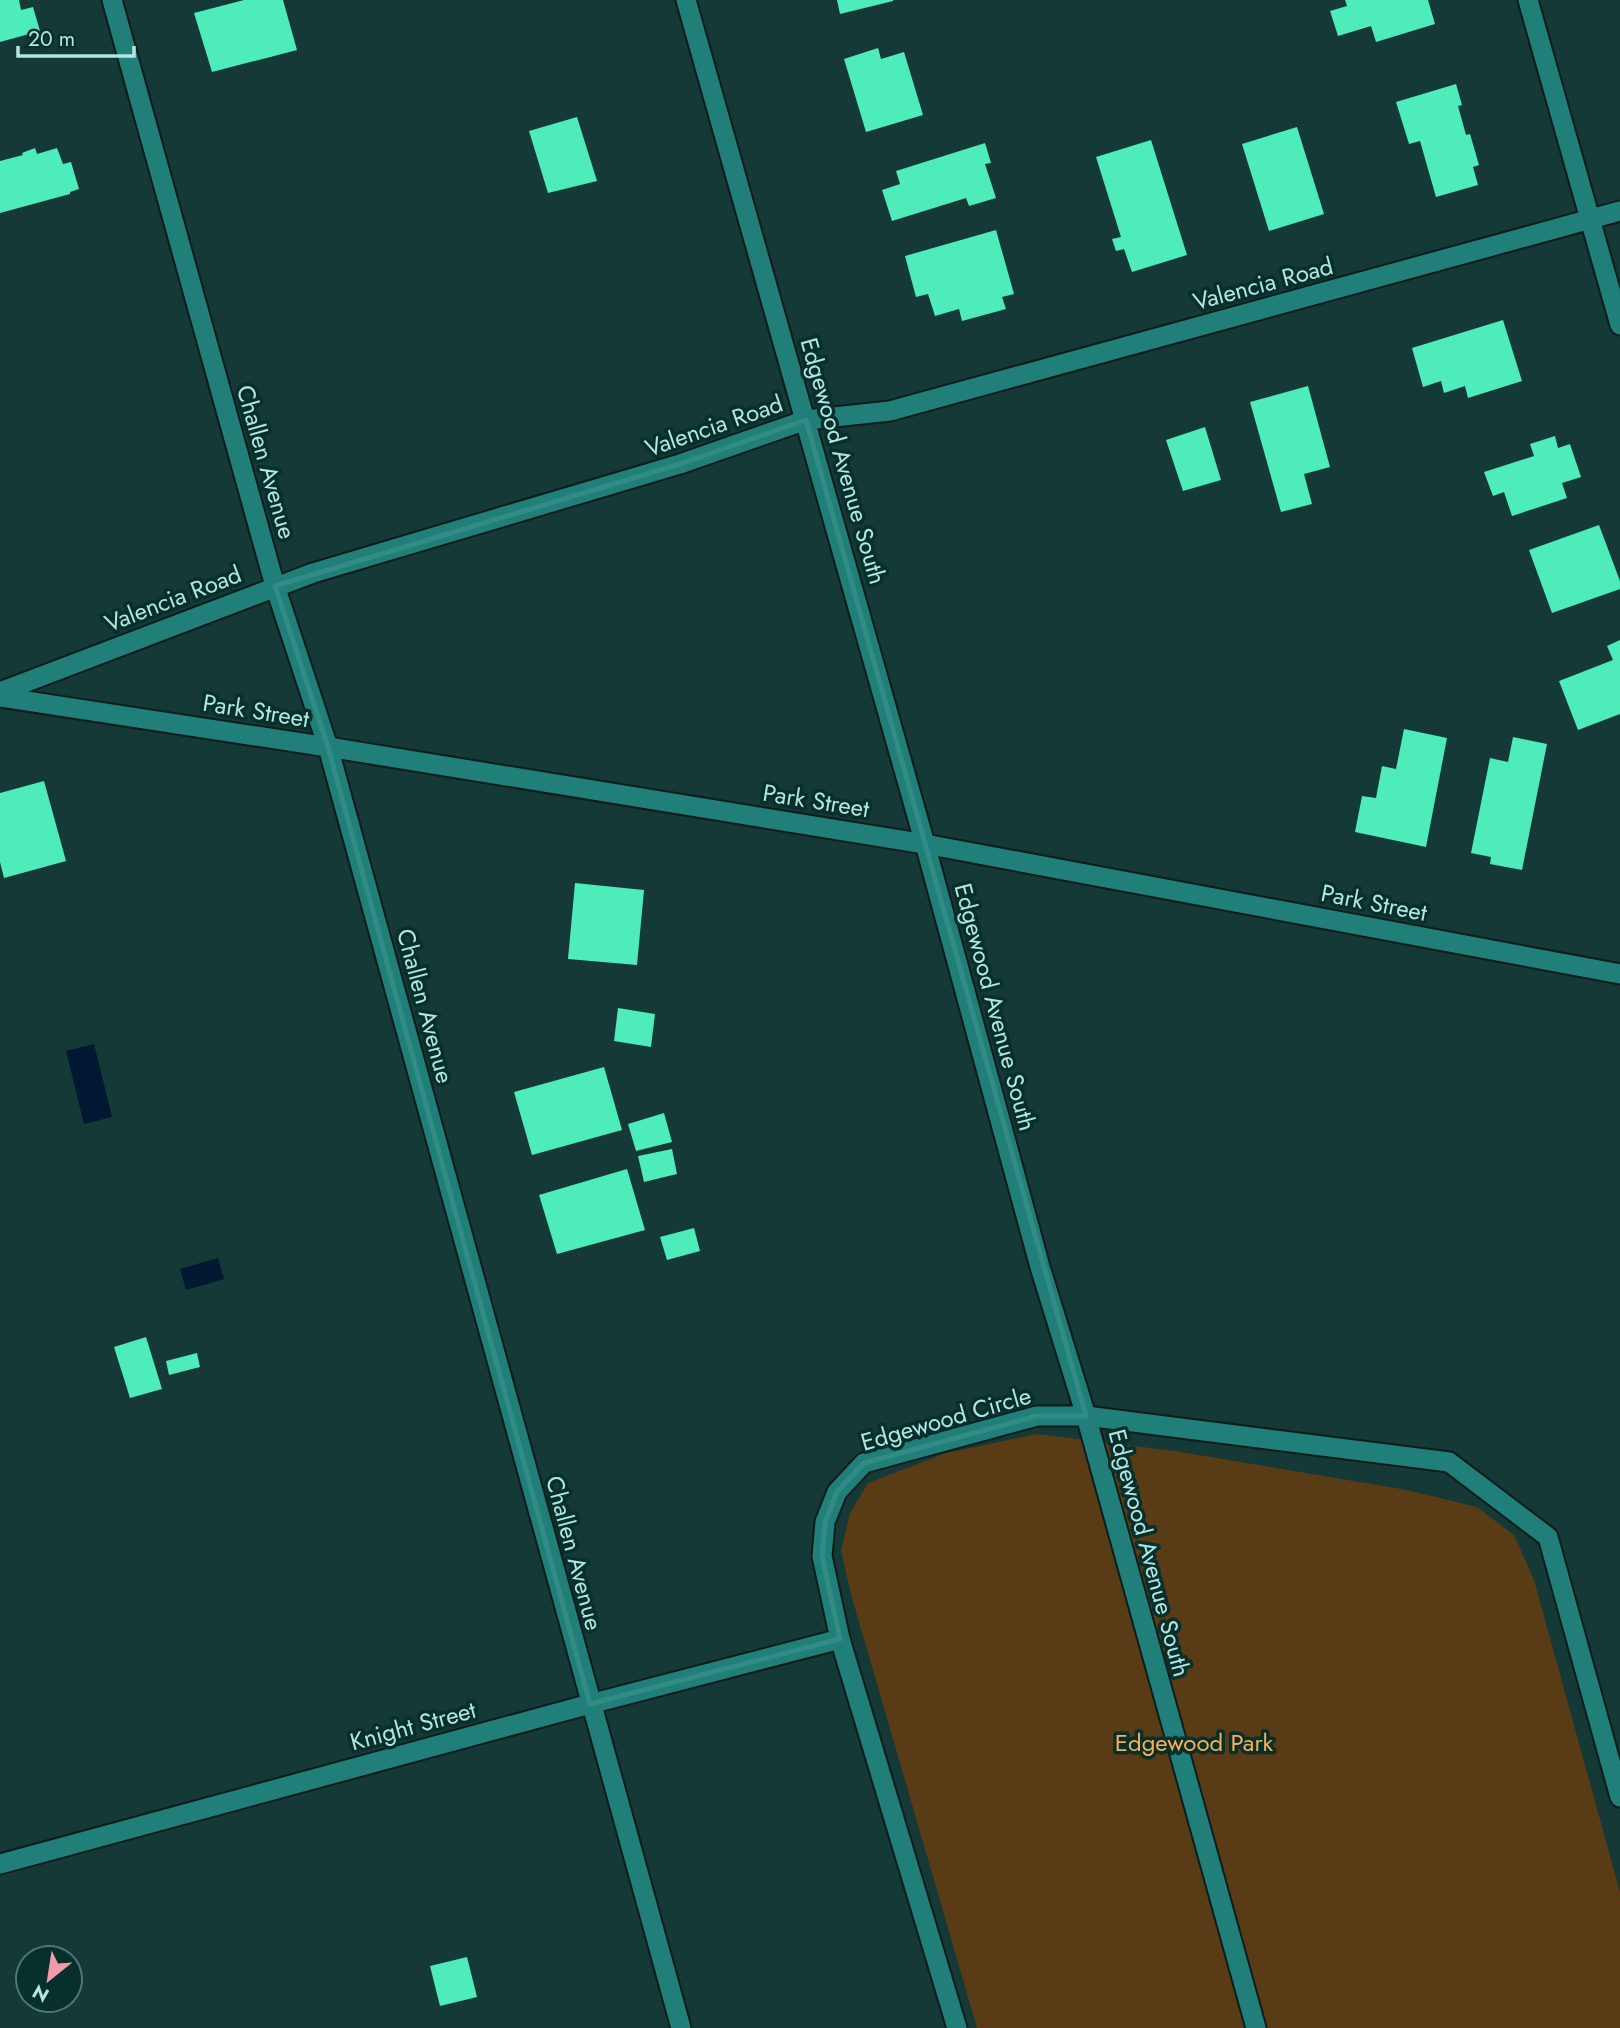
<svg xmlns="http://www.w3.org/2000/svg" width="1620" height="2028" font-family="Jost,sans-serif">
<style>
.green{fill:#593b16}
.water{fill:#001831}
.building{fill:#4eecba}
.lines{fill:none;stroke-linecap:round;stroke-linejoin:round}
.minor-casing{stroke:#0e1d1c;stroke-width:23}
.tertiary-casing{stroke:#0e1d1c;stroke-width:23}
.secondary-casing{stroke:#0e1d1c;stroke-width:23}
.minor{stroke:#208079;stroke-width:19}
.tertiary{stroke:#208079;stroke-width:19}
.secondary{stroke:#208079;stroke-width:19}
.marked{fill:none;stroke:#308c85;stroke-width:5;stroke-linejoin:round}
.labels{text-anchor:middle;stroke-width:7;stroke-linejoin:round;paint-order:stroke}
.street-label{font-size:24px;fill:#b2e6e0;stroke:#072f2c}
.park-label{font-size:24px;fill:#feae4f;stroke:#072f2c}
</style>
<rect width="100%" height="100%" fill="#143936"/>
<path class="green" d="M1037 1434 1175 1451 1407 1490 1477 1507 1514 1535 1534 1580 1620 1892V2028H977L852 1598 841 1551 850 1513 868 1483 946 1453Z"/>
<g class="water">
<path d="M94 1044 112 1117 84 1124 66 1051Z"/>
<path d="M218 1258 224 1279 186 1290 180 1269Z"/>
</g>
<g class="building">
<path d="M0 0H19L21 10 33 7 40 31 0 42Z"/>
<path d="M244 0H283L297 50 212 72 194 13Z"/>
<path d="M837 0H893V1L840 14Z"/>
<path d="M1345 0H1428L1435 24 1376 42 1371 26 1338 36 1330 11 1347 6Z"/>
<path d="M878 48 881 59 904 52 923 115 866 132 844 59Z"/>
<path d="M1456 84 1462 105 1458 106 1466 135 1470 134 1479 165 1473 167 1478 185 1436 197 1420 141 1409 144 1396 102Z"/>
<path d="M577 117 597 181 548 193 529 131Z"/>
<path d="M1297 127 1324 214 1269 231 1242 144Z"/>
<path d="M1151 140 1187 255 1132 272 1124 249 1116 251 1112 239 1121 237 1096 157Z"/>
<path d="M985 143 991 163 985 164 996 198 969 206 966 198 892 221 882 190 900 184 896 171Z"/>
<path d="M35 148 37 154 57 148 63 164 71 162 79 189 70 192V194L0 213V161L23 155 22 153Z"/>
<path d="M996 230 1014 294 1002 297 1006 309 962 321 959 309 935 316 928 294 916 297 905 256Z"/>
<path d="M1503 320 1522 381 1468 398 1465 386 1444 393 1441 381 1423 387 1412 348Z"/>
<path d="M1308 386 1330 467 1304 474 1312 504 1281 512 1250 402Z"/>
<path d="M1205 427 1221 480 1183 491 1166 440Z"/>
<path d="M1555 436 1558 448 1570 444 1581 477 1562 483 1567 498 1512 516 1504 492 1493 496 1484 472 1534 456 1530 444Z"/>
<path d="M1599 525 1620 581V589L1552 613 1529 550Z"/>
<path d="M1620 640V714L1578 730 1559 681 1613 660 1607 646Z"/>
<path d="M1404 729 1447 738 1426 847 1355 832 1362 796 1376 798 1382 766 1396 769Z"/>
<path d="M1513 737 1547 744 1522 870 1490 864 1491 857 1471 853 1490 758 1508 762Z"/>
<path d="M44 781 66 861 4 878 0 862V793Z"/>
<path d="M575 883 644 890 637 965 568 959Z"/>
<path d="M618 1008 655 1014 651 1047 614 1041Z"/>
<path d="M604 1067 622 1130 532 1155 514 1092Z"/>
<path d="M664 1113 672 1142 636 1151 628 1124Z"/>
<path d="M672 1149 677 1174 644 1182 638 1156Z"/>
<path d="M627 1169 645 1230 557 1254 539 1195Z"/>
<path d="M694 1228 700 1251 667 1260 660 1237Z"/>
<path d="M146 1337 162 1389 130 1398 114 1347Z"/>
<path d="M197 1353 200 1367 169 1375 166 1361Z"/>
<path d="M467 1957 477 1997 440 2006 430 1966Z"/>
</g>
<g class="lines">
<defs>
<g id="minor">
<path d="M112 0 275 586 328 747 681 2028"/>
<path d="M1528 0 1620 325"/>
<path d="M0 692 313 573 680 464 806 420 890 411 1620 211"/>
<path d="M0 1864 590 1704 840 1639"/>
<path d="M957 2028 840 1639 822 1556 825 1522 837 1492 864 1463 1037 1416H1086L1449 1462 1548 1537 1620 1797"/>
</g>
<path id="tertiary" d="M0 697 328 747 925 844 1620 974"/>
<path id="secondary" d="M686 0 925 844 1040 1267 1086 1416 1256 2028"/>
</defs>
<use href="#minor" class="minor-casing"/>
<use href="#tertiary" class="tertiary-casing"/>
<use href="#secondary" class="secondary-casing"/>
<use href="#minor" class="minor"/>
<use href="#tertiary" class="tertiary"/>
<use href="#secondary" class="secondary"/>
</g>
<path class="marked" d="M806 420 1086 1416H1037L864 1463 837 1492 825 1522 822 1556 840 1639 590 1704 328 747 275 586 680 464Z"/>
<g class="labels">
<g class="street-label">
<text transform="translate(1263 284) rotate(-15)" y="8">Valencia Road</text>
<text transform="translate(714 426) rotate(-19)" y="8">Valencia Road</text>
<text transform="translate(843 461) rotate(74)" y="8">Edgewood Avenue South</text>
<text transform="translate(266 462) rotate(74)" y="8">Challen Avenue</text>
<text transform="translate(173 599) rotate(-21)" y="8">Valencia Road</text>
<text transform="translate(256 711) rotate(9)" y="8">Park Street</text>
<text transform="translate(816 801) rotate(9)" y="8">Park Street</text>
<text transform="translate(1374 903) rotate(11)" y="8">Park Street</text>
<text transform="translate(425 1006) rotate(75)" y="8">Challen Avenue</text>
<text transform="translate(995 1007) rotate(75)" y="8">Edgewood Avenue South</text>
<text transform="translate(946 1419) rotate(-16)" y="8">Edgewood Circle</text>
<text transform="translate(574 1553) rotate(75)" y="8">Challen Avenue</text>
<text transform="translate(1149 1553) rotate(75)" y="8">Edgewood Avenue South</text>
<text transform="translate(413 1726) rotate(-15)" y="8">Knight Street</text>
</g>
<g class="park-label">
<text x="1194" y="1751">Edgewood Park</text>
</g>
</g>
<g transform="translate(49 1979) rotate(210)"><circle r="33" fill="#072f2c" stroke="#4b7874" stroke-width="2"/>
<path d="M0-5L12 26L0 18L-12 26Z" fill="#f39aaa"/>
<text y="-10" font-size="19" font-weight="bold" text-anchor="middle" fill="#b2e6e0">N</text>
</g>
<path d="M18 46v10h116v-10" fill="none" stroke="#b2e6e0" stroke-width="3.5"/>
<text x="28" y="46" font-size="21" fill="#b2e6e0" stroke="#072f2c" stroke-width="5" paint-order="stroke">20 m</text>
</svg>
